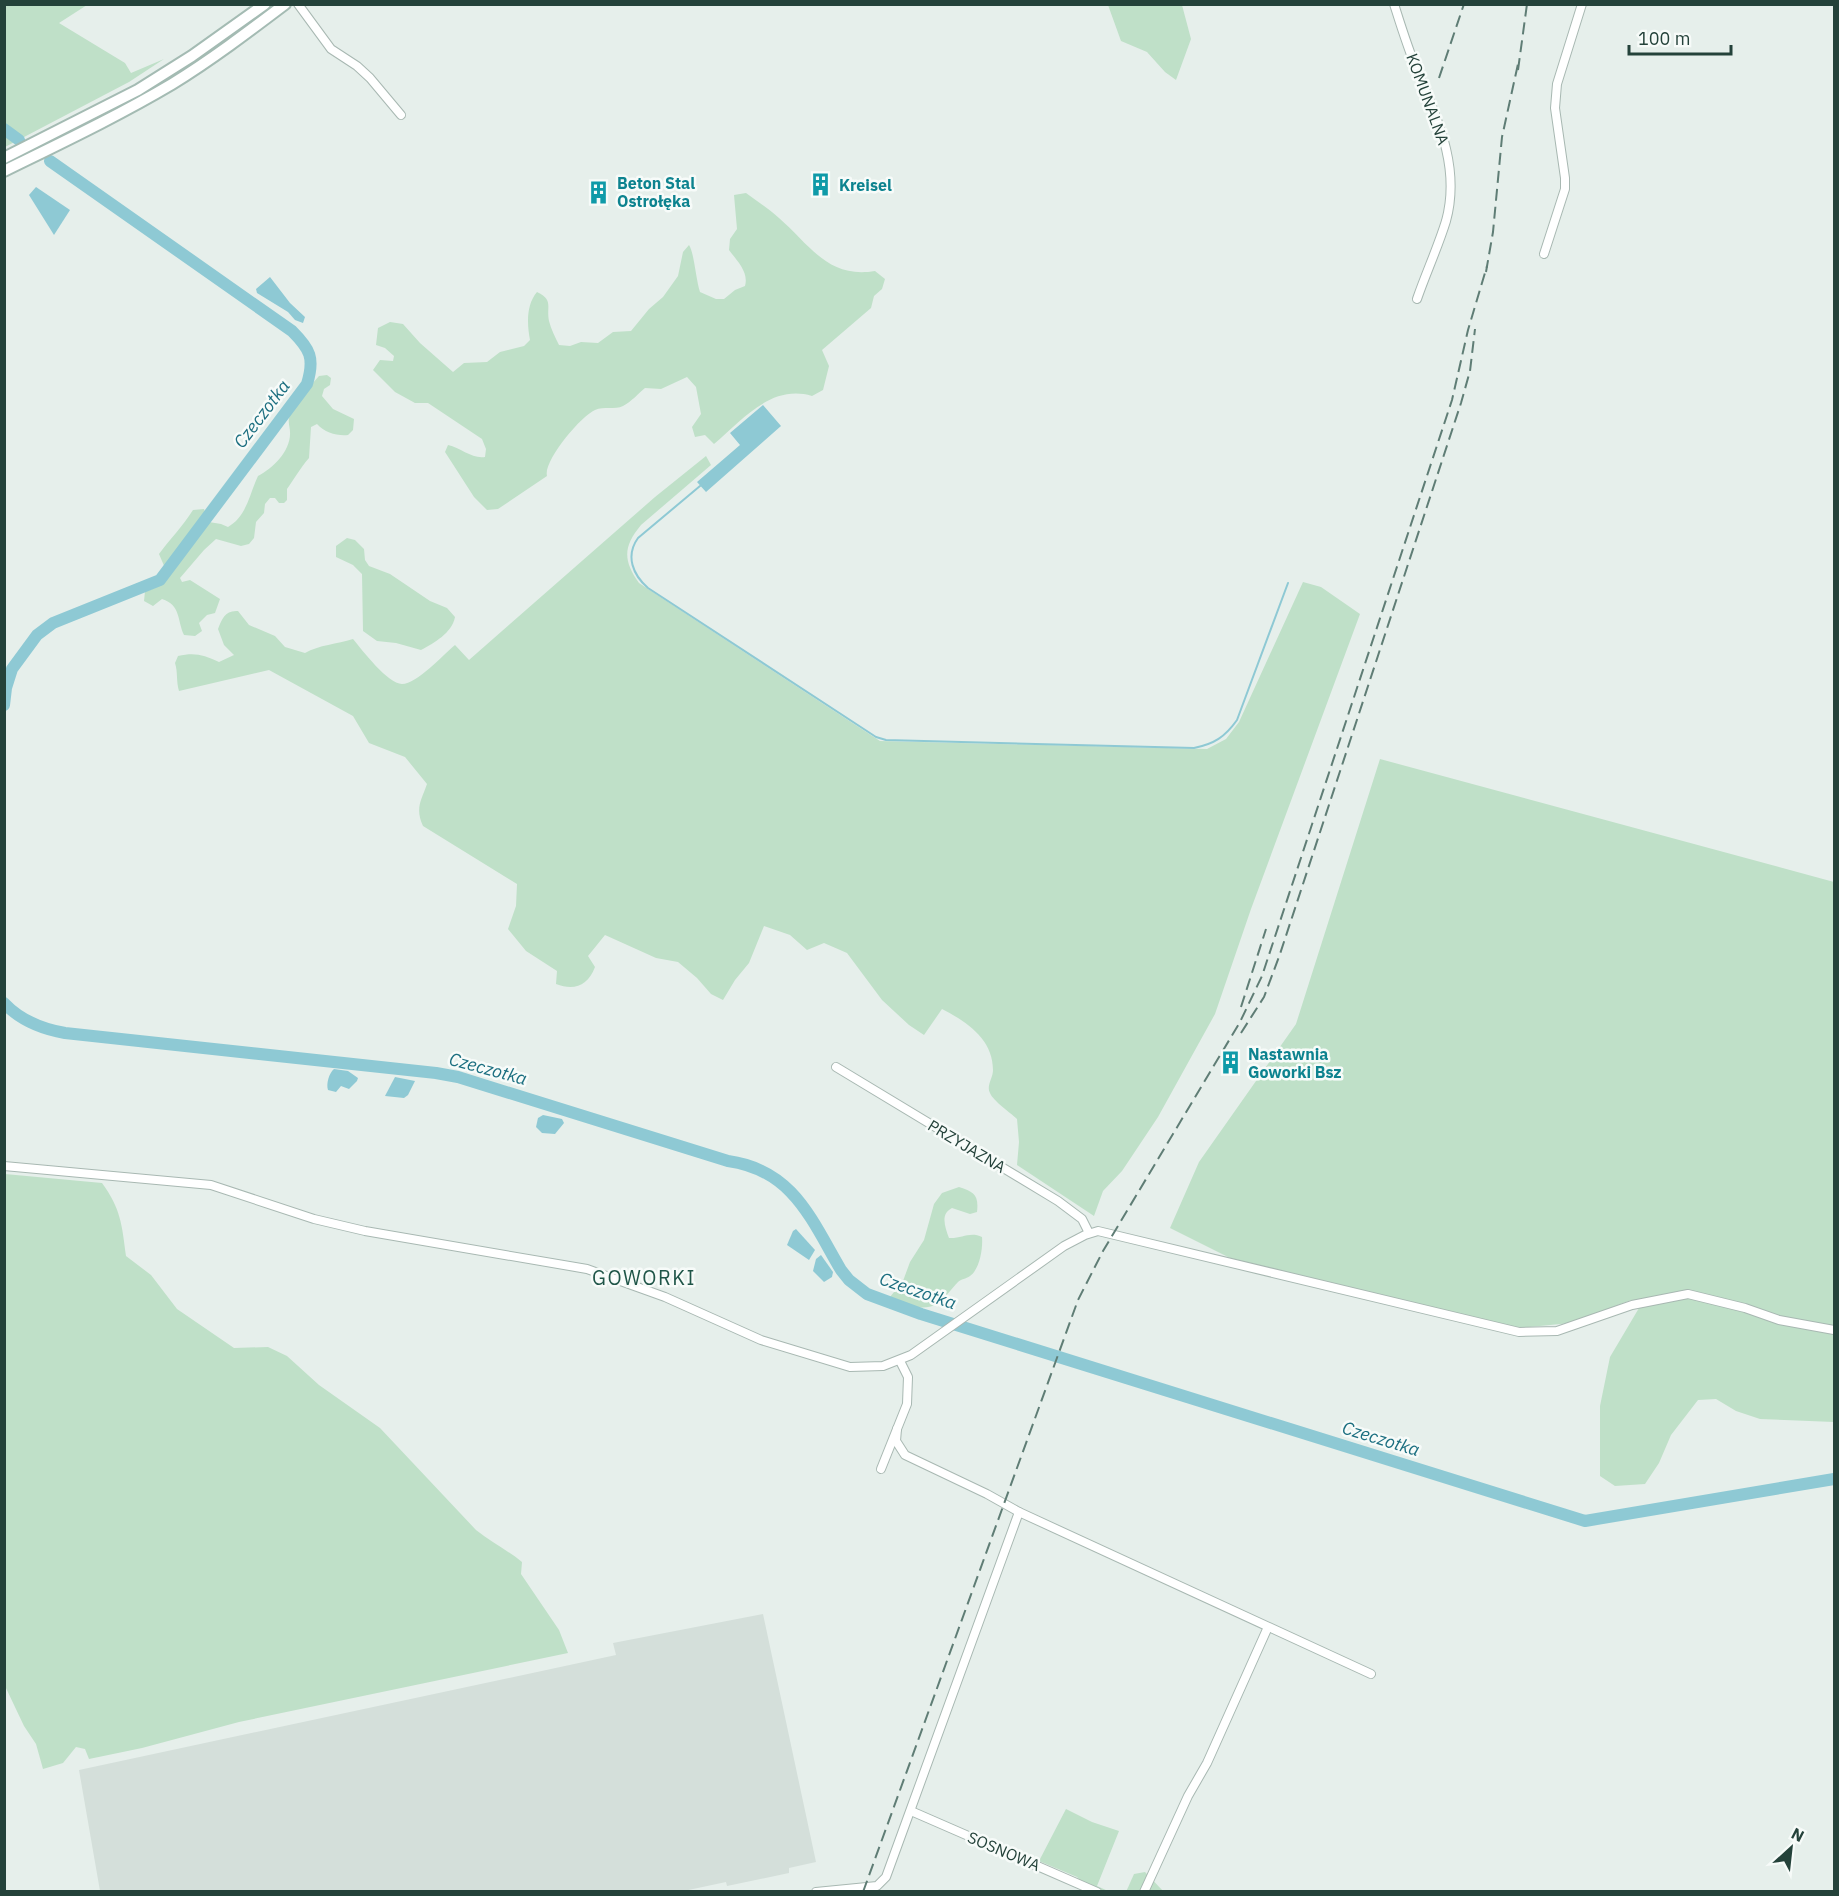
<svg xmlns="http://www.w3.org/2000/svg" width="1839" height="1896" font-family="'IBM Plex Sans',sans-serif">
<style>
.built{fill:#d4dfda}
.green{fill:#bfe0c8}
.water{fill:#8ec9d4}
.lines{fill:none;stroke-linecap:round;stroke-linejoin:round}
.stream{stroke:#8ec9d4;stroke-width:2}
.river{stroke:#8ec9d4;stroke-width:12}
.minor-casing{stroke:#a8b8b2;stroke-width:10}
.secondary-casing{stroke:#a4bbb3;stroke-width:14}
.minor{stroke:#fff;stroke-width:8}
.secondary{stroke:#fff;stroke-width:10}
.rail{stroke:#5f7d75;stroke-width:2;stroke-dasharray:12 6;stroke-linecap:butt}
.labels{text-anchor:middle;stroke-width:5;stroke-linejoin:round;paint-order:stroke}
.street-label{font-size:16px;fill:#24423a;stroke:#f7fbf9}
.culture-label{font-size:16px;font-weight:bold;fill:#0d838f;stroke:#f7fbf9;text-anchor:start}
.water-label{font-size:18px;font-style:italic;fill:#1c6f80;stroke:#f7fbf9}
.quarter-label{font-size:20px;letter-spacing:1.5px;fill:#1f5548;stroke:#f7fbf9}
</style>
<rect width="100%" height="100%" fill="#e6efeb"/>
<path class="built" d="M763 1614 816 1862 789 1868V1873L727 1886 726 1882 679 1892 100 1891 79 1770 616 1655 613 1643Z"/>
<g class="green">
<path d="M4 5H87L59 23 125 63 131 73 164 59 129 82 5 147Z"/>
<path d="M1108 5H1182L1191 39 1176 80 1165 72 1147 52 1121 41Z"/>
<path d="M746 193C757 201 769 209 779 218 810 245 828 279 875 271L885 279 882 289 874 296 871 308 822 350 829 366 823 390 812 396C771 384 742 420 714 444L705 435 695 437 692 427 701 414 696 387 687 377 661 389 645 388C639 393 631 402 623 406 615 410 604 406 595 410 581 416 543 461 547 476L498 509 487 510 474 497 445 452 448 445C461 448 472 459 485 457L486 449 482 439 428 403H415L395 392 373 370 380 360 393 361 394 356 385 348 376 345 378 328 390 322 403 324 420 343 453 372 464 363 487 362 500 352 524 346 530 340C527 324 526 305 537 292 554 300 546 306 549 321 551 329 555 337 559 345L570 346 581 342 598 343 613 332 631 331 649 309 663 297 678 276 683 252 689 245C694 252 696 280 700 292L716 299H724L735 290 745 286C749 272 737 261 729 250L730 239 737 229 734 195Z"/>
<path d="M327 375 331 378 330 385 324 389 322 396 333 409 354 419 353 430 348 435C337 436 325 433 317 424L311 427 309 458C301 467 294 479 287 489V500L284 503H279L275 498H270L265 504 264 513 256 522 254 538 249 544 241 546 216 539 204 550 180 578 182 582 190 580 220 599 215 613 207 615 199 623 202 631 195 636 184 635C177 620 181 605 162 599L153 606 144 601 145 591C156 589 161 585 168 575L159 554C170 539 183 526 193 510L204 509 209 522 221 524 228 527C247 516 249 495 258 476 273 468 291 451 290 432 290 427 288 423 289 418 293 405 310 386 319 376Z"/>
<path d="M706 456 711 465 641 525C623 547 623 560 639 583L880 741 1207 749 1226 739 1239 722 1303 582 1321 587 1360 614 1251 909 1215 1014 1158 1117 1122 1171 1103 1191 1094 1216 1017 1165 1019 1142 1017 1119C1011 1113 993 1101 990 1093 986 1086 993 1078 993 1070 993 1039 967 1022 942 1009L924 1035 909 1025 882 1000 847 953 824 943 807 950 790 935 764 926 749 963 735 980 723 1000 711 994 697 978 678 962 656 958 605 935 588 956 595 967C588 986 574 991 556 984L557 971 526 951 508 929 516 906 517 884 423 826C415 808 421 801 427 784L405 757 369 743 353 716 269 670 179 691C176 681 178 672 175 663L178 656C195 652 204 655 219 662L234 655 224 645 218 629C222 619 225 610 238 611L249 625 275 636 285 647 305 653C319 645 337 644 353 639 362 650 388 684 402 684 417 684 443 655 455 645L469 660 655 497Z"/>
<path d="M347 538 355 540 364 549 365 560 369 566 390 574 430 601 447 608 455 617C452 633 434 643 421 650L396 643 377 641 363 631 362 574 353 565 336 557V546Z"/>
<path d="M1380 759 1834 882V1422L1760 1419 1736 1411 1716 1399 1698 1400 1671 1435 1659 1463 1645 1484 1615 1486 1600 1476V1406L1610 1357 1639 1308 1631 1300 1571 1323 1518 1328 1230 1258 1170 1228 1199 1162 1296 1024Z"/>
<path d="M5 1174 102 1183C121 1209 122 1225 126 1256L151 1275 177 1309 234 1348 268 1347 287 1356 319 1385 380 1428 476 1530C491 1542 507 1550 522 1562L521 1574 559 1630 568 1653 239 1722 142 1748 89 1759 85 1749 76 1747 63 1763 43 1769 36 1744 24 1726 5 1686Z"/>
<path d="M959 1187C974 1192 979 1195 977 1212L970 1214 952 1208C940 1214 945 1227 949 1238 961 1239 970 1231 982 1237 983 1248 980 1269 970 1276 966 1279 961 1279 958 1282 951 1289 946 1297 938 1303 926 1312 902 1306 890 1297L903 1281 910 1262 924 1240 934 1204 942 1193Z"/>
<path d="M1066 1809 1092 1822 1119 1831 1097 1886 1108 1891H1090L1077 1877 1039 1861Z"/>
<path d="M1145 1872 1163 1891 1126 1892 1134 1874Z"/>
</g>
<g class="water">
<path d="M36 187 70 210 54 235 29 195Z"/>
<path d="M270 277 290 303 305 317 303 323 295 320 288 312 257 293 256 289Z"/>
<path d="M763 405 781 426 706 492 697 482 740 445 730 433Z"/>
<path d="M334 1069 348 1071 358 1078 357 1081 349 1089 341 1086 336 1092 328 1090C326 1084 329 1073 334 1069Z"/>
<path d="M395 1077 415 1081 408 1095 404 1098 385 1096Z"/>
<path d="M543 1115 562 1119 564 1123 555 1134 542 1133 536 1127 538 1118Z"/>
<path d="M796 1229 815 1250 809 1260 787 1245 793 1231Z"/>
<path d="M821 1255 833 1272 832 1277 824 1282 813 1271 816 1259Z"/>
</g>
<g class="lines">
<path class="stream" d="M700 486 638 538C625 556 633 575 648 588L876 737 886 740 1194 748C1214 744 1225 737 1237 720L1288 583"/>
<g class="river">
<path d="M4 129 19 140"/>
<path d="M4 705 6 688 12 669 37 635 53 623 160 580 307 384C315 358 310 349 292 331L50 161"/>
<path d="M4 1003C21 1021 42 1029 65 1033L436 1073 458 1077 728 1161C793 1170 811 1219 841 1270L849 1280 867 1294 921 1314 1585 1521 1834 1479"/>
</g>
<defs>
<g id="minor">
<path d="M298 4 331 49 357 66 370 78 401 115"/>
<path d="M1394 4C1401 26 1408 49 1417 70 1437 118 1461 167 1446 221 1438 247 1426 273 1417 299"/>
<path d="M1544 254 1565 189V178L1555 108 1557 84 1582 4"/>
<path d="M836 1067 1058 1201 1082 1219 1089 1233"/>
<path d="M4 1166 211 1185 314 1219 365 1231 587 1269 665 1297 761 1340 850 1367 883 1366 911 1355 1064 1246 1085 1235 1098 1231 1519 1332 1557 1331 1632 1305 1688 1294 1745 1308 1779 1320 1834 1330"/>
<path d="M881 1469 907 1404 908 1377 900 1361"/>
<path d="M1019 1512 1371 1674"/>
<path d="M911 1811 1097 1892"/>
<path d="M816 1892 877 1886 886 1877 1019 1512 987 1494 905 1455 896 1441 897 1429"/>
<path d="M1144 1892 1188 1796 1207 1763 1268 1627"/>
</g>
<g id="secondary">
<path d="M4 158 138 90 192 56 265 4"/>
<path d="M4 171C61 143 118 116 172 84 211 60 248 32 285 4"/>
</g>
</defs>
<use href="#minor" class="minor-casing"/>
<use href="#secondary" class="secondary-casing"/>
<use href="#minor" class="minor"/>
<use href="#secondary" class="secondary"/>
<g class="rail">
<path d="M1518 70 1527 4"/>
<path d="M1439 78 1464 4"/>
<path d="M1486 272 1493 232 1502 137 1518 64"/>
<path d="M1241 1007 1266 929"/>
<path d="M1241 1033 1264 997 1280 954 1461 403 1470 371 1475 329"/>
<path d="M863 1892 1078 1300 1103 1251 1240 1022 1262 976 1452 400 1468 330 1487 266"/>
</g>
</g>
<defs>
<symbol id="building-bare" viewBox="-9 -9 18 18"><path d="M-4-6H4V6H1V3H-1V6H-4ZM-2.5-4.3h1.7v1.8h-1.7ZM.8-4.3h1.7v1.8H.8ZM-2.5-1h1.7V.8h-1.7ZM.8-1h1.7V.8H.8Z" fill="#0f9aa8" stroke="#f7fbf9" stroke-width="2.5" paint-order="stroke"/></symbol>
</defs>
<g fill-rule="evenodd">
<use href="#building-bare" x="804" y="168" width="33" height="33"/>
<use href="#building-bare" x="582" y="176" width="33" height="33"/>
<use href="#building-bare" x="1214" y="1046" width="33" height="33"/>
</g>
<g class="labels">
<g class="street-label">
<text transform="translate(1428 99) rotate(70)" y="6">KOMUNALNA</text>
<text transform="translate(967 1146) rotate(31)" y="6">PRZYJAZNA</text>
<text transform="translate(1004 1851) rotate(23)" y="6">SOSNOWA</text>
</g>
<g class="culture-label">
<text x="617" y="189">Beton Stal<tspan x="617" dy="18">Ostrołęka</tspan></text>
<text x="839" y="191">Kreisel</text>
<text x="1248" y="1060">Nastawnia<tspan x="1248" dy="18">Goworki Bsz</tspan></text>
</g>
<g class="water-label">
<text transform="translate(262 414) rotate(-53)" y="6">Czeczotka</text>
<text transform="translate(488 1069) rotate(15)" y="6">Czeczotka</text>
<text transform="translate(918 1291) rotate(19)" y="6">Czeczotka</text>
<text transform="translate(1381 1439) rotate(17)" y="6">Czeczotka</text>
</g>
<g class="quarter-label">
<text x="644" y="1285">GOWORKI</text>
</g>
</g>
<rect width="1839" height="1896" fill="none" stroke="#24423a" stroke-width="12"/>
<g transform="translate(1791 1848) rotate(27)" stroke="#f7fbf9" stroke-width="4.5" paint-order="stroke">
<path d="M0-4.5L10 22L0 15L-10 22Z" fill="#24423a"/>
<text y="-9" font-size="16" font-weight="bold" text-anchor="middle" fill="#24423a">N</text>
</g>
<path d="M1629 45v9h102v-9" fill="none" stroke="#24423a" stroke-width="3"/>
<text x="1638" y="45" font-size="18" fill="#24423a" stroke="#f7fbf9" stroke-width="4.5" paint-order="stroke">100 m</text>
</svg>
